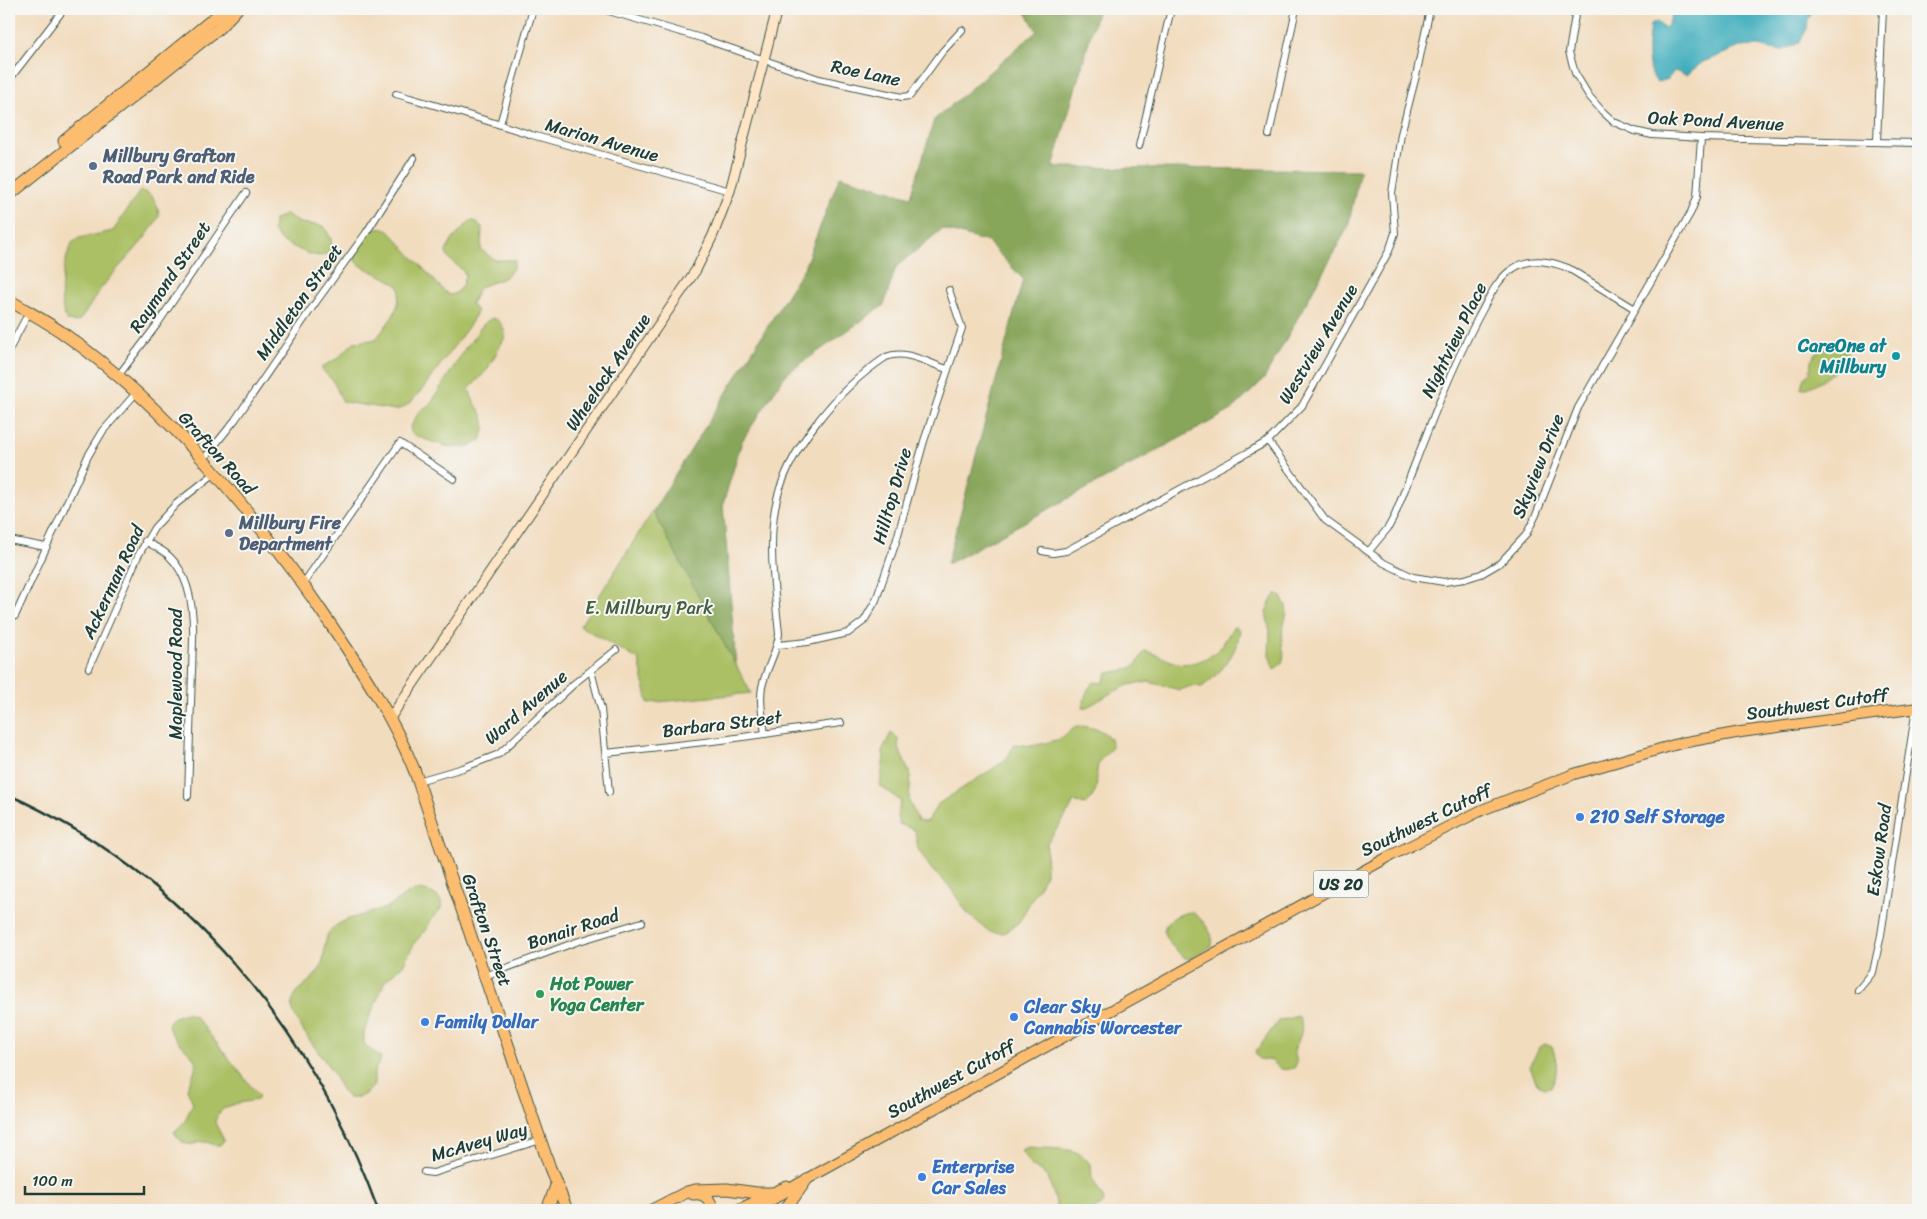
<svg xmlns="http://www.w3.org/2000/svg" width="1927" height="1219" font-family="Sriracha,sans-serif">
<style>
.green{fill:#abc065;stroke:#657e4c}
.forest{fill:#88a65a;stroke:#547247}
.water{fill:#40aebd;stroke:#307678}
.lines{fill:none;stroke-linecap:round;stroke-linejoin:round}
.street-casing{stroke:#3f5549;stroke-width:8}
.secondary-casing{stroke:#3f5549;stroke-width:11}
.primary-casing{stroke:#3f5549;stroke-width:12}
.highway-casing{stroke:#3f5549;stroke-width:13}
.street{stroke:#fff;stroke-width:6}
.secondary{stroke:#fee5c5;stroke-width:9}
.primary{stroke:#fcbd6f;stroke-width:10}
.highway{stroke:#fcbd6f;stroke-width:11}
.rail{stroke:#1f3d34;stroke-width:2.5}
.service-dot{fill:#5c6f8a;stroke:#f6f6f2;stroke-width:2}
.culture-dot{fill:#0f9aa8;stroke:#f6f6f2;stroke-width:2}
.shop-dot{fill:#3f7fe0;stroke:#f6f6f2;stroke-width:2}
.leisure-dot{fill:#2e9e5b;stroke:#f6f6f2;stroke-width:2}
.labels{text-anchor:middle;stroke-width:4;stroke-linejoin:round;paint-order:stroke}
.shield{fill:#f6f6f2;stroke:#60746d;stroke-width:1}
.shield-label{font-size:16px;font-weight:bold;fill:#1f3d34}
.street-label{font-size:18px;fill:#1f3d34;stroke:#f6f6f2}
.service-label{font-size:18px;font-weight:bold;fill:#4e5e75;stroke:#f6f6f2;text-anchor:start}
.culture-label{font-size:18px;font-weight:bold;fill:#0d838f;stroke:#f6f6f2;text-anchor:end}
.park-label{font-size:18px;fill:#425e40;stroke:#f6f6f2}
.shop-label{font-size:18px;font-weight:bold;fill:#366cbe;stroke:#f6f6f2;text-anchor:start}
.leisure-label{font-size:18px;font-weight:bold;fill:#27864d;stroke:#f6f6f2;text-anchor:start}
</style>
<rect width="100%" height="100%" fill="#f6f6f2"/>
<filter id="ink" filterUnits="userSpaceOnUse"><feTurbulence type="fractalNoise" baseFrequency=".02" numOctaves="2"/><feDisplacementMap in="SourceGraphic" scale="10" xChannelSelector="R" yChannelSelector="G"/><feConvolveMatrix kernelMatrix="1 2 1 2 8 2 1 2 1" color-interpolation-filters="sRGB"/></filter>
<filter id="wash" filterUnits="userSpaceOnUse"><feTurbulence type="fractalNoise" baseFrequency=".0096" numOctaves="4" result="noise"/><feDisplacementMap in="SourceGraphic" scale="20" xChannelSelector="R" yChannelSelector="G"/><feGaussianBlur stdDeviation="1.12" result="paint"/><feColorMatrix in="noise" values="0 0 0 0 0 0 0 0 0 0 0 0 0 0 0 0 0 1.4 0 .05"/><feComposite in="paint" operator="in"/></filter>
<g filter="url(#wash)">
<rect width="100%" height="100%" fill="#f2dcbe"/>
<g class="green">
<path d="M140 191C154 193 158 204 159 216 147 239 127 258 110 277 99 290 90 306 81 319L76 322 67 321C56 302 63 262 72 243L79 238 113 231Z"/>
<path d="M286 214 300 223 324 226 331 239 332 252 320 256 309 254 281 241 273 231 274 220Z"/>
<path d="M470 221H475L482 227 481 250 495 260H515C513 281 492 280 479 288L471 304 477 311 471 323 424 387 412 401 403 408 395 410 343 402 333 381 322 370V367L338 358 354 342 372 340 377 338 393 316 398 304 400 289C392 277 367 272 355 261 354 251 366 232 376 229 380 228 384 229 388 230L445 292 449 295C460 294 463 285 465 274 460 265 446 261 446 251L453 239Z"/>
<path d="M492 318C500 319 505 328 505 337L487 370 469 389C474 410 492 415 481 440 462 456 432 442 412 434L410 428 419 412 431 403 466 347C475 338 480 324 492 318Z"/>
<path d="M1831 346 1844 348C1845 349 1848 353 1848 355 1848 365 1811 390 1801 389L1803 380 1810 372 1811 361 1817 352Z"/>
<path d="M653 511 751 693 648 703 639 660 580 626Z"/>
<path d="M1277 593C1295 610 1282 619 1282 638 1281 650 1290 661 1274 669L1269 655 1270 632 1266 612 1271 600Z"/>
<path d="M1233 627H1237L1240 631C1236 655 1221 673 1202 687L1191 686 1180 690 1149 682 1128 685 1113 692 1089 706 1083 708C1083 699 1088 687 1094 682L1103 683 1107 674C1116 670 1128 672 1135 665 1140 661 1141 655 1145 651 1156 653 1164 659 1174 662 1188 667 1207 660 1218 650 1224 644 1228 635 1233 627Z"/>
<path d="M1081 726C1095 728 1111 731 1112 747 1109 752 1104 755 1101 759 1091 774 1105 788 1085 805L1074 801 1069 811 1047 843 1046 874 1019 922 1004 933 990 932 968 914 949 886 932 870 918 849 915 830 899 824 897 816 901 801 880 786 884 756 882 751 891 733 899 739 898 747 911 776 909 801 918 821 927 822 938 804 1000 764 1008 756 1015 744 1032 746 1046 743 1060 739 1074 728Z"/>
<path d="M417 890C428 891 442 894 442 907L430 922 426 931 415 942 403 965 384 982C382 996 356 1034 366 1046 369 1050 377 1053 381 1058L374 1072V1085C369 1093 359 1099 349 1098 337 1089 339 1081 331 1070 323 1057 291 1019 292 1005 293 989 309 984 317 973 326 962 323 948 327 936 334 917 372 915 388 907 399 902 405 892 417 890Z"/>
<path d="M1192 912C1202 919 1215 933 1212 946L1189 959 1185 958C1180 953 1173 948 1168 941 1155 924 1178 913 1192 912Z"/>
<path d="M186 1013 195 1016 199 1021 258 1095 259 1098 257 1100C241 1103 218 1103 215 1123L224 1140 220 1145C213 1146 208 1141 201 1142 198 1142 196 1144 193 1144 185 1146 178 1139 174 1132L185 1121 193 1103 187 1089C189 1081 196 1072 196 1063 194 1049 142 1023 186 1013Z"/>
<path d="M1298 1016C1306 1027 1299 1040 1294 1050L1297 1063 1294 1068C1283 1071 1279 1070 1273 1061L1259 1059 1255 1053 1278 1021Z"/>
<path d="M1545 1044 1552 1047C1557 1059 1559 1075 1551 1087L1544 1088 1537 1084 1530 1067 1539 1047Z"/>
<path d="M1029 1147C1043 1149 1067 1147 1078 1153 1082 1156 1087 1161 1091 1164L1092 1178 1104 1200 1103 1203 1094 1210H1056V1202L1048 1177 1030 1165 1021 1150Z"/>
</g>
<path class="forest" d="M1024 9H1098L1053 167 1360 170 1348 227 1264 379 1232 410 947 564 1023 279 988 242 942 229 896 267 884 305 786 374 742 441 723 504 736 666 653 511 804 268 840 176 911 197 934 120 1037 31Z"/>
<path class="water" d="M1674 9H1811V15L1808 19 1807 29 1799 43 1781 51 1758 46 1740 47 1703 62 1686 75 1674 71 1668 79 1657 82C1644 69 1648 41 1650 25L1657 22 1664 28 1667 27Z"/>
</g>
<g filter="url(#ink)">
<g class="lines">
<defs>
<g id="street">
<path d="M602 9 701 38 819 79 902 97 910 96 942 52 962 30"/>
<path d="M1576 9 1569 52 1575 73 1589 96 1602 111 1614 122 1635 131 1652 135 1701 138 1918 143"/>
<path d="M9 80 64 9"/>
<path d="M396 94C441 107 487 120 532 135L730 191"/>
<path d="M500 124 533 9"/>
<path d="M1269 135 1296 9"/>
<path d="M1877 141 1883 9"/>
<path d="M1139 146 1171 9"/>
<path d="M9 350 29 312"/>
<path d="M118 376 156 326 246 193"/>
<path d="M1268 441 1325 520 1384 563 1413 577 1444 582 1465 579 1481 574 1500 563 1526 535 1536 515 1578 408 1691 212 1697 197 1701 138"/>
<path d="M203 460 235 420 316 302 366 233 414 158"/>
<path d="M9 540 46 547"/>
<path d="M145 541C153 546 162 549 169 556 191 577 194 611 193 640L188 796"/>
<path d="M1042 551 1053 553 1066 551 1247 453 1268 441 1302 406 1389 251 1395 233 1392 193 1401 134 1416 76 1430 9"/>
<path d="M1369 551 1388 528 1395 515C1421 449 1445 381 1478 318 1488 300 1496 279 1514 268 1531 257 1550 261 1568 268L1635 309"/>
<path d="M303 584 400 443 454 479"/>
<path d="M15 616 88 456 103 431 136 393"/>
<path d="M778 645 808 642 848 633 864 621 876 600 896 542 924 441 962 328 949 290"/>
<path d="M89 668 138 556 154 528 176 504 215 473"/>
<path d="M591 671 601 709 609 792"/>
<path d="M765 734C763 718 759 702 762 687 766 668 777 653 779 634 775 593 768 549 775 508 785 451 839 388 886 357 905 349 928 363 947 369"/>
<path d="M606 753 722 740 841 723"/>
<path d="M418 781 463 768 499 754 576 682 616 650"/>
<path d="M485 976 576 942 642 922"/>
<path d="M1858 990 1873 972 1881 935 1916 708"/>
<path d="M424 1172 433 1173 541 1140"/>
</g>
<path id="secondary" d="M390 718 696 270 713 235 730 191 777 9"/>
<g id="primary">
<path d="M737 1210 770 1195"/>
<path d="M755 1210 800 1183 1392 855 1482 810 1574 774 1681 743 1741 732 1918 708"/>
</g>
<g id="highway">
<path d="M64 141 225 9"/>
<path d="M9 195 219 28 237 9"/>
<path d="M9 300C28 312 48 322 67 336 169 408 261 521 331 625 363 672 394 719 415 772L550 1168 567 1210"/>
<path d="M693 1194C705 1192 710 1199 713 1210"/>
<path d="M547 1210 556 1186"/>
<path d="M652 1210 687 1192 695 1190 727 1189 757 1193H773L787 1187"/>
<path d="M785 1210 807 1179"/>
</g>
</defs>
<use href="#street" class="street-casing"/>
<use href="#secondary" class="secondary-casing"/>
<use href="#primary" class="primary-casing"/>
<use href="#highway" class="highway-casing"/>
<use href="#street" class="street"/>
<use href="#secondary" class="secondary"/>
<use href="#primary" class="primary"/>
<use href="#highway" class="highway"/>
<path class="rail" d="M9 795C185 874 313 1031 378 1210"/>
</g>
</g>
<g class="service-dot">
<circle cx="93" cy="166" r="5"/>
<circle cx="229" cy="533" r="5"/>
</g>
<circle class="culture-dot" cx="1896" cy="356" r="5"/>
<g class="shop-dot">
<circle cx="1580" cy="817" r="5"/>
<circle cx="1014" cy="1017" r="5"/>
<circle cx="425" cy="1022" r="5"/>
<circle cx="922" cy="1177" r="5"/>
</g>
<circle class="leisure-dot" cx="540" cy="994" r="5"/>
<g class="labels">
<rect class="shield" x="1313.5" y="870.5" width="55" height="27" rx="4"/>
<g class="shield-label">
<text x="1341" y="890">US 20</text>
</g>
<g class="street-label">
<text transform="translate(866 73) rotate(12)" y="6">Roe Lane</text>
<text transform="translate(1716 121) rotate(3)" y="6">Oak Pond Avenue</text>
<text transform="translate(602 140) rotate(16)" y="6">Marion Avenue</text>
<text transform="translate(170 277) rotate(-56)" y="6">Raymond Street</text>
<text transform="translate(299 302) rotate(-55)" y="6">Middleton Street</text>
<text transform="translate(1454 340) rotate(-64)" y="6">Nightview Place</text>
<text transform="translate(1318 344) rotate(-59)" y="6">Westview Avenue</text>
<text transform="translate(608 372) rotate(-56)" y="6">Wheelock Avenue</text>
<text transform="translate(217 453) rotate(48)" y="6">Grafton Road</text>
<text transform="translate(1538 466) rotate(-68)" y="6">Skyview Drive</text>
<text transform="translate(892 496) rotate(-74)" y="6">Hilltop Drive</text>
<text transform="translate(113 582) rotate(-65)" y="6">Ackerman Road</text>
<text transform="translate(176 674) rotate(-90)" y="6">Maplewood Road</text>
<text transform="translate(1817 704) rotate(-8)" y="6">Southwest Cutoff</text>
<text transform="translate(526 707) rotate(-41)" y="6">Ward Avenue</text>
<text transform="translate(722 724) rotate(-7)" y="6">Barbara Street</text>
<text transform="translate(1426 820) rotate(-26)" y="6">Southwest Cutoff</text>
<text transform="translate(1879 850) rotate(-82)" y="6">Eskow Road</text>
<text transform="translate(573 929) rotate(-18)" y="6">Bonair Road</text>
<text transform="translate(487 930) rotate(71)" y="6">Grafton Street</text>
<text transform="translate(951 1079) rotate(-29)" y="6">Southwest Cutoff</text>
<text transform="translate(479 1142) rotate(-16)" y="6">McAvey Way</text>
</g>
<g class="service-label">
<text x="103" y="162">Millbury Grafton<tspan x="103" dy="21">Road Park and Ride</tspan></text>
<text x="239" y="529">Millbury Fire<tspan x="239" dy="21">Department</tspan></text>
</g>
<g class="culture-label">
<text x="1886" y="352">CareOne at<tspan x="1886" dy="21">Millbury</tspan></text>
</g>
<g class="park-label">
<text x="649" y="614">E. Millbury Park</text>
</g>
<g class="shop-label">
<text x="1590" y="823">210 Self Storage</text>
<text x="1024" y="1013">Clear Sky<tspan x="1024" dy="21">Cannabis Worcester</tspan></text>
<text x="435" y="1028">Family Dollar</text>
<text x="932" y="1173">Enterprise<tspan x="932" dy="21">Car Sales</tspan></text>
</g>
<g class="leisure-label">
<text x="550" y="990">Hot Power<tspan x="550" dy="21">Yoga Center</tspan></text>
</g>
</g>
<rect width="1927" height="1219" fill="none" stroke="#f6f6f2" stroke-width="30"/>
<path d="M25 1186v8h119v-8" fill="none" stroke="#1f3d34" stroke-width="2.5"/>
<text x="32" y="1186" font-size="15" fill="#1f3d34" stroke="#f6f6f2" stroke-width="4" paint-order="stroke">100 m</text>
</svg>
